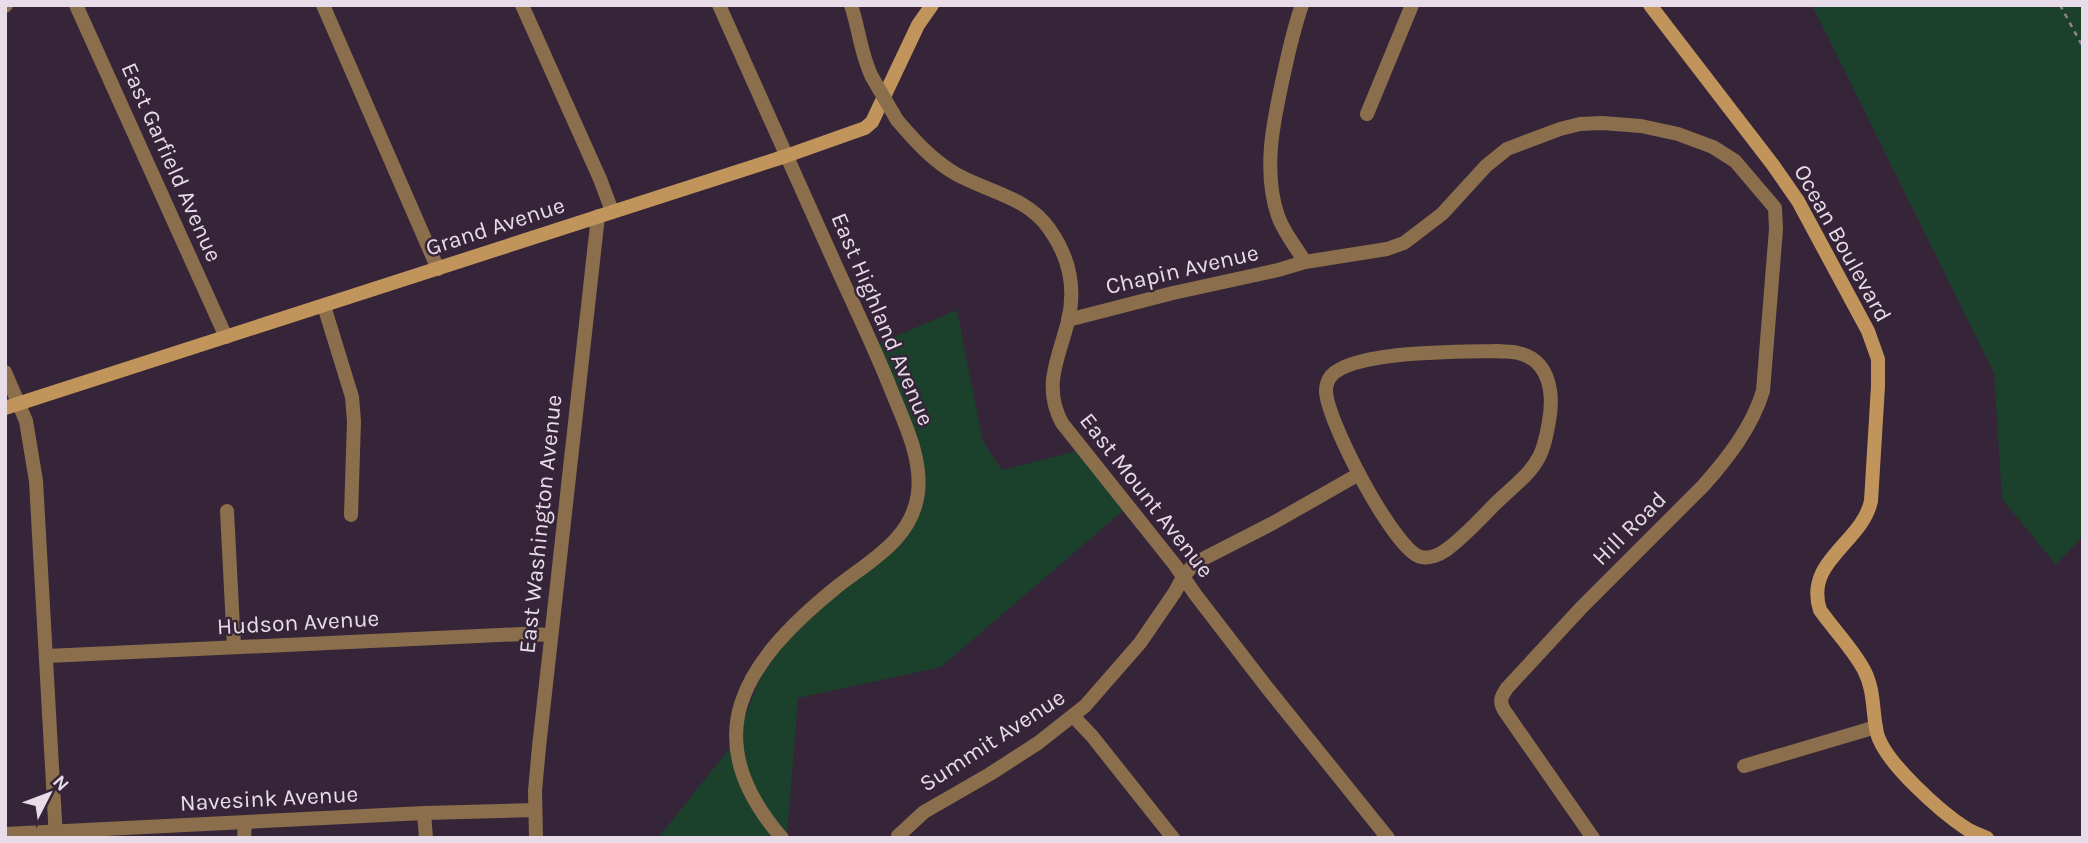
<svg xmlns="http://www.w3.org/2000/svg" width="2088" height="843" font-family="Karla,sans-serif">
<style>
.green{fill:#1b402c}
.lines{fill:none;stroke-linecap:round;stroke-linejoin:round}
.path{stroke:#908191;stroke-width:2.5;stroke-dasharray:5 5;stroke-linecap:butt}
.street{stroke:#8b6f4d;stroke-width:14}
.secondary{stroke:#c1945c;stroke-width:14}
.street-bridge{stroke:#8b6f4d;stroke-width:14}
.labels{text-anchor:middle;stroke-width:5;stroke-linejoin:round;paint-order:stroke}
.street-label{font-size:23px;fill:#e8dce9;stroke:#362538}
</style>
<rect width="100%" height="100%" fill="#362538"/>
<g class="green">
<path d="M1812 5H2083V536L2056 565 2002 499 1994 373Z"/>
<path d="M957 310 983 442 1002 470 1080 450 1126 508 941 667 798 698 787 838H658L736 740 770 653 910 516 917 449 875 345Z"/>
</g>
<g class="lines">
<path class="path" d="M2060 5 2083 47"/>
<g class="street">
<path d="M76 5 226 337"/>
<path d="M323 5 438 269"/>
<path d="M522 5 600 179 612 211"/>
<path d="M719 5C757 89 794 173 832 257 852 302 874 346 892 392 905 424 922 458 918 493 912 541 867 562 833 590 744 663 694 737 782 838"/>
<path d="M851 5C859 29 861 55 872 77"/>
<path d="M1302 5C1294 27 1289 50 1284 73 1274 119 1262 169 1278 216 1284 233 1296 247 1305 262L1387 249 1404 243 1442 214 1486 166 1507 149 1560 129 1580 124 1602 123 1641 126 1678 134 1713 147 1735 161 1775 208 1776 229 1763 391C1752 427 1728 458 1703 486L1581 608 1507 688C1501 697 1499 701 1504 710L1593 838"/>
<path d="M5 6 6 5"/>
<path d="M1367 114 1412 5"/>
<path d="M897 120C915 141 932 160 956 174 988 192 1028 197 1050 230 1069 257 1076 288 1068 321 1059 358 1042 386 1062 423L1175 565 1195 594 1265 685 1388 838"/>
<path d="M324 306 352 397 354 421 351 515"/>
<path d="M1068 320 1173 293 1278 270 1305 262"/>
<path d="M1497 351C1503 352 1511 351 1518 353 1550 360 1554 394 1549 421 1547 433 1545 446 1539 457 1530 475 1510 489 1496 503 1480 519 1464 537 1446 550 1439 555 1429 559 1421 557 1395 552 1325 418 1326 390 1326 386 1328 379 1331 376 1354 350 1462 352 1497 351Z"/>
<path d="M5 372 26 421 36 481 56 838"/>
<path d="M227 511 234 647"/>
<path d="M47 656 523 634 551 635"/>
<path d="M1073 716 1092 736 1173 838"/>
<path d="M1744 766 1876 727"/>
<path d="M424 813 426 838"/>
<path d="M5 834 424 813 535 810"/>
<path d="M898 836 924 812 990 774 1038 743 1085 706 1140 643 1175 592 1183 577 1195 563 1273 523 1359 474"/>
<path d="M244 838 245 823"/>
<path d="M536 838 535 791 539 747 598 216"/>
</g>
<g class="secondary">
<path d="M1650 5 1773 165 1798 201 1868 331 1878 359V386L1871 501C1862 543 1804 561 1820 610 1834 630 1853 649 1864 670 1875 691 1872 712 1877 733 1884 762 1942 813 1967 829 1973 833 1981 835 1987 838"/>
<path d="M5 408 786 156 865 128 872 122 918 25 932 5"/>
</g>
<path class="street-bridge" d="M872 77 897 120"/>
</g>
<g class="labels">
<g class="street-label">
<text transform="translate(172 162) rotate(66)" y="8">East Garfield Avenue</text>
<text transform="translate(495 226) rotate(-18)" y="8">Grand Avenue</text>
<text transform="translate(1843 243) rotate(61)" y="8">Ocean Boulevard</text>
<text transform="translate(1182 269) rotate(-13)" y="8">Chapin Avenue</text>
<text transform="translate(883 319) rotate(67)" y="8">East Highland Avenue</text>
<text transform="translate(1147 495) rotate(52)" y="8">East Mount Avenue</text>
<text transform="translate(540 524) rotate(-84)" y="8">East Washington Avenue</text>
<text transform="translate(1629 528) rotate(-45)" y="8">Hill Road</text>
<text transform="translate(298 622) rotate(-3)" y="8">Hudson Avenue</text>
<text transform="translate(992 740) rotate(-33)" y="8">Summit Avenue</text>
<text transform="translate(269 798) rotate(-3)" y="8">Navesink Avenue</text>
</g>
</g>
<rect width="2088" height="843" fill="none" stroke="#e8dce9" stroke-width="14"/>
<g transform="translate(49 794) rotate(48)" stroke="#362538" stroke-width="5" paint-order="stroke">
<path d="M0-5L12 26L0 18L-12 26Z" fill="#e8dce9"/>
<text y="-10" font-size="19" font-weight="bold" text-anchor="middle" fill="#e8dce9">N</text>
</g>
</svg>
